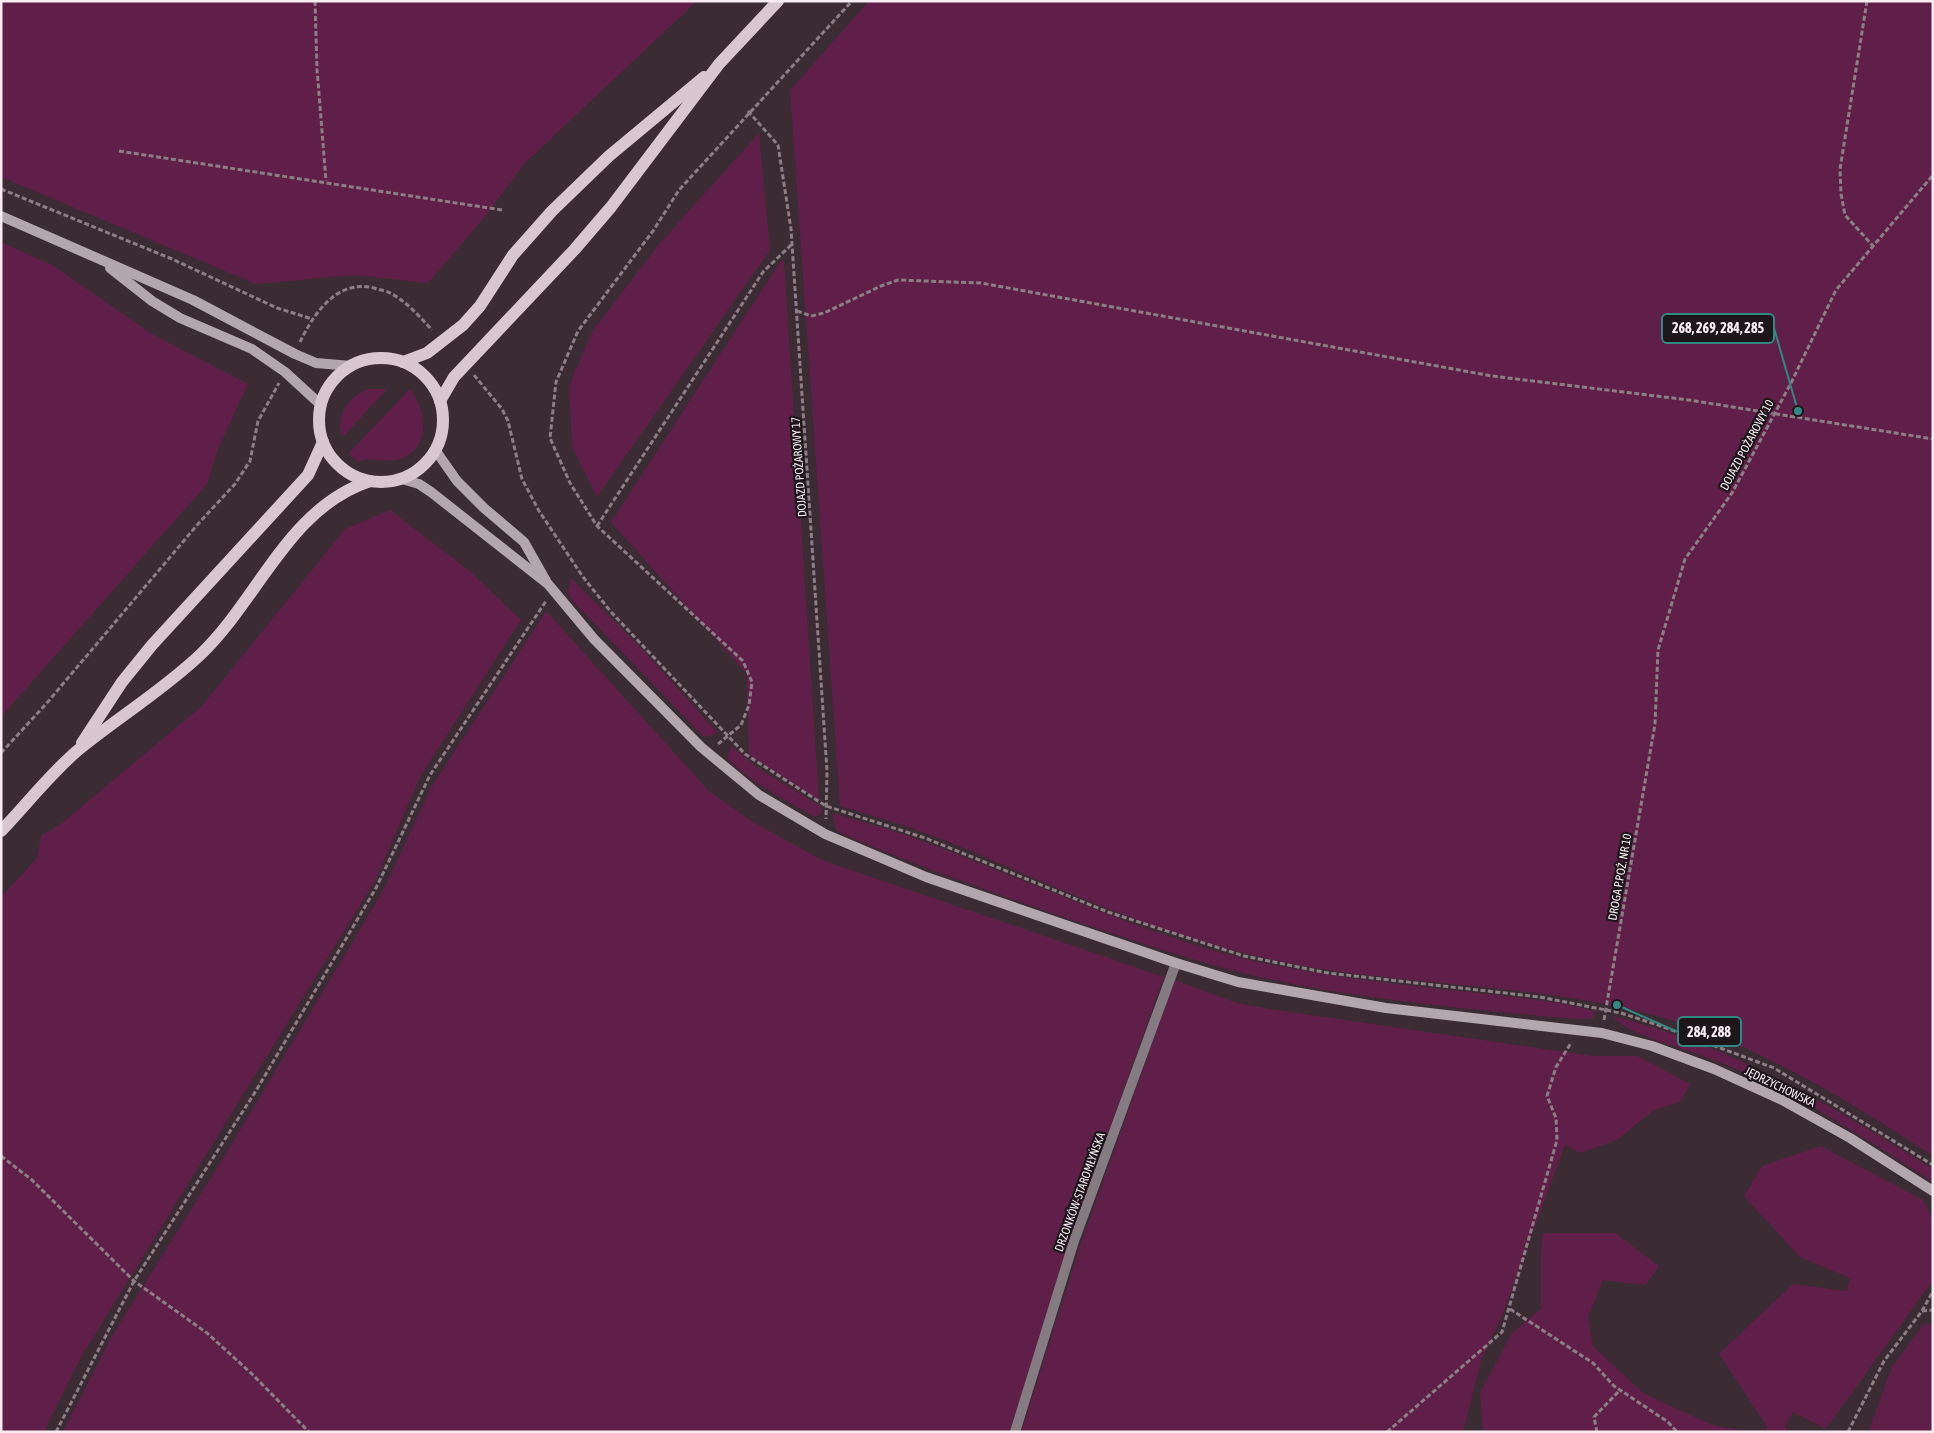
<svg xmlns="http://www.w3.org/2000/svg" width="1934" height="1433" font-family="'Asap Condensed',sans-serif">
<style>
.green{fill:#601f48}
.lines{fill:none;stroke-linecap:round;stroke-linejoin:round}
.path{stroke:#8c7e85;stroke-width:3;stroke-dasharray:5 2.5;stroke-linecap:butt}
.lane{stroke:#847c80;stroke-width:10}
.secondary{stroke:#b4a6ad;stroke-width:10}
.primary{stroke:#d9c7d0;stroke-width:12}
.labels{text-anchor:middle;stroke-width:4.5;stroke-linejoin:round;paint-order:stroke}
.street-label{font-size:12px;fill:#f6ecf1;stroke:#1d161a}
.leader{fill:none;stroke:#328882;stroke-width:2}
.callout-dot{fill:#328882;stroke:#1d161a;stroke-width:2}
.callout{fill:#1d161a;stroke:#328882;stroke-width:2}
.callout-label{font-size:14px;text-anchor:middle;font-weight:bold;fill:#f6ecf1}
</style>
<rect width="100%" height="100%" fill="#3b2b33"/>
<g class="green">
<path d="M1 1H697L524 164 485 217 428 283 354 275 256 284 1 177Z"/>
<path d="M869 1H1933V1156C1846 1099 1754 1042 1653 1015 1519 979 1378 988 1244 953 1181 936 1118 914 1057 888 1011 869 965 847 917 830 892 821 866 814 840 806L790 90Z"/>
<path d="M759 133 770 250 597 497 572 447 569 386 592 332 659 244Z"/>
<path d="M1 242 54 266 152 334 248 384 217 451 208 483 1 717Z"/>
<path d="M781 261H784L819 800 749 755 747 674 611 522Z"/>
<path d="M369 389H387L343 437C334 417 349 395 369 389Z"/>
<path d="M410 389C428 411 431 452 397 460 383 463 371 456 358 462L349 453Z"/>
<path d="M390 510 471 572 521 620 421 775 375 881 81 1357 44 1432H1V897L37 858 41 836 61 824 202 706 345 529Z"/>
<path d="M571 578 642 649 717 732 713 735 704 737 573 601 568 592Z"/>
<path d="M546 611 709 791 753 822 822 860 1164 977 1071 1236 1010 1432H63L112 1336 230 1147 383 891 431 788Z"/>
<path d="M731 746 758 768 822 807 821 814 815 817C784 800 752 783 727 758Z"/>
<path d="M833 813C860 822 888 828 914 838 1015 875 1112 921 1215 951 1330 983 1449 987 1567 1004L1594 1011 1593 1019H1576C1476 1010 1376 1001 1278 981 1209 967 1142 943 1075 921 995 893 915 866 837 831L833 820Z"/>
<path d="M1175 980 1237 1003 1277 1010 1593 1056H1638L1690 1084 1680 1102 1654 1110 1617 1140 1580 1153 1565 1145 1503 1313 1481 1361 1463 1432H1021L1082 1240Z"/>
<path d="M1613 1016C1736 1047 1826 1103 1933 1169V1182C1862 1136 1788 1087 1709 1058 1689 1050 1622 1033 1613 1016Z"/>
<path d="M1821 1146 1923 1200 1933 1220V1280L1826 1429 1793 1412 1785 1426 1788 1432H1764L1767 1427 1719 1354 1793 1284 1847 1291 1850 1278 1800 1257 1744 1196 1762 1166Z"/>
<path d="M1543 1233H1615L1659 1266 1646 1285 1603 1280 1588 1317 1593 1346 1643 1393 1712 1425 1751 1432H1483L1480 1393 1512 1333 1541 1309V1251Z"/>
<path d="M1924 1324 1933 1325V1432H1868L1892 1367Z"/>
</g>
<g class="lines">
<g class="path">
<path d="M315 1 317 69 326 181"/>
<path d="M1867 1 1840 169 1841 194 1845 215 1873 246"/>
<path d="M748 111 778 145 791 229 827 771 826 819"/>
<path d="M119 151 502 210"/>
<path d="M1 189 172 259 277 308 312 319"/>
<path d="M797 311 811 316 824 313 881 286 898 280 981 283 1492 376 1689 400 1933 439"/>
<path d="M300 342C314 313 337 279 374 288 380 290 387 291 392 294 408 303 420 317 432 330"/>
<path d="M474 375 502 409 508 421 522 479 539 511 583 577 611 612 745 754 826 806 925 838 1108 912 1244 956 1328 973 1540 997 1621 1013 1661 1026 1774 1068 1933 1165"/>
<path d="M597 526 763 272 792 244"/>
<path d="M718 744 741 725 749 705 752 682 743 661 597 526 570 483 550 438 556 382 578 331 653 231 679 190 852 1"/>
<path d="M1 753 46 704 198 524 235 484 250 461 258 421 279 383"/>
<path d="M1604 1020 1655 724 1658 650 1685 559 1732 493 1791 383 1836 290 1933 175"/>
<path d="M1 1156 32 1180 134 1281 207 1333 252 1374 309 1432"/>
<path d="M1510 1309 1593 1363 1614 1386 1668 1422 1677 1432"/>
<path d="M1922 1311 1933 1291"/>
<path d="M56 1432 134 1281 254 1094 376 888 430 775 546 601"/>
<path d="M1387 1432 1502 1332 1557 1140 1556 1118 1547 1096 1556 1067 1571 1043"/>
<path d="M1597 1432 1594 1417 1620 1390"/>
<path d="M1848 1432 1884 1361 1922 1311 1933 1310"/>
</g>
<path class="lane" d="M1015 1432 1074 1241 1176 963"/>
<g class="secondary">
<path d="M1 216 193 300 295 354 316 363 351 366"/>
<path d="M110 268 152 301 180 318 252 349 285 372 321 405"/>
<path d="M436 451 457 481 484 508 524 542 546 581"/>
<path d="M402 479 419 484 431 492 548 584 594 639 701 747 759 795 825 834 926 877 1176 963 1238 982 1386 1008 1602 1033 1652 1046 1714 1069 1782 1100 1850 1138 1933 1191"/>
</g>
<g class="primary">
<circle cx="381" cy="420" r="62"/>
<path d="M403 362 427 353 463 325 480 306 513 255 552 211 609 156 704 77"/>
<path d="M440 401 454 377 575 249 611 207 719 64 778 1"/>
<path d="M82 743 122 682 152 645 308 475 323 442"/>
<path d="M1 831C26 805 50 774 77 751 117 718 162 691 200 655 259 599 288 508 370 481"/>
</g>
</g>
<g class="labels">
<g class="street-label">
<text transform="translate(1747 445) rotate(-62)" y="4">DOJAZD POŻAROWY 10</text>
<text transform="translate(799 467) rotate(-94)" y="4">DOJAZD POŻAROWY 17</text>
<text transform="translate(1620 877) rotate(-80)" y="4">DROGA P.POŻ. NR 10</text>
<text transform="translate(1780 1087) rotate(26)" y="4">JĘDRZYCHOWSKA</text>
<text transform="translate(1080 1192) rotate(-70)" y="4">DRZONKÓW-STAROMŁYŃSKA</text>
</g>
</g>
<path class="leader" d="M1798 411L1774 328M1617 1005L1678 1032"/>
<g class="callout-dot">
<circle cx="1798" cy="411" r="5"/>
<circle cx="1617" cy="1005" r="5"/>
</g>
<g class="callout">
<rect x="1662" y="314" width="112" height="29" rx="5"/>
<rect x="1678" y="1017" width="63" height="29" rx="5"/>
</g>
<g class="callout-label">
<text x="1718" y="333">268, 269, 284, 285</text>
<text x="1709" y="1037">284, 288</text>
</g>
<rect width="1934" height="1433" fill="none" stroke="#f6ecf1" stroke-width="5"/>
</svg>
